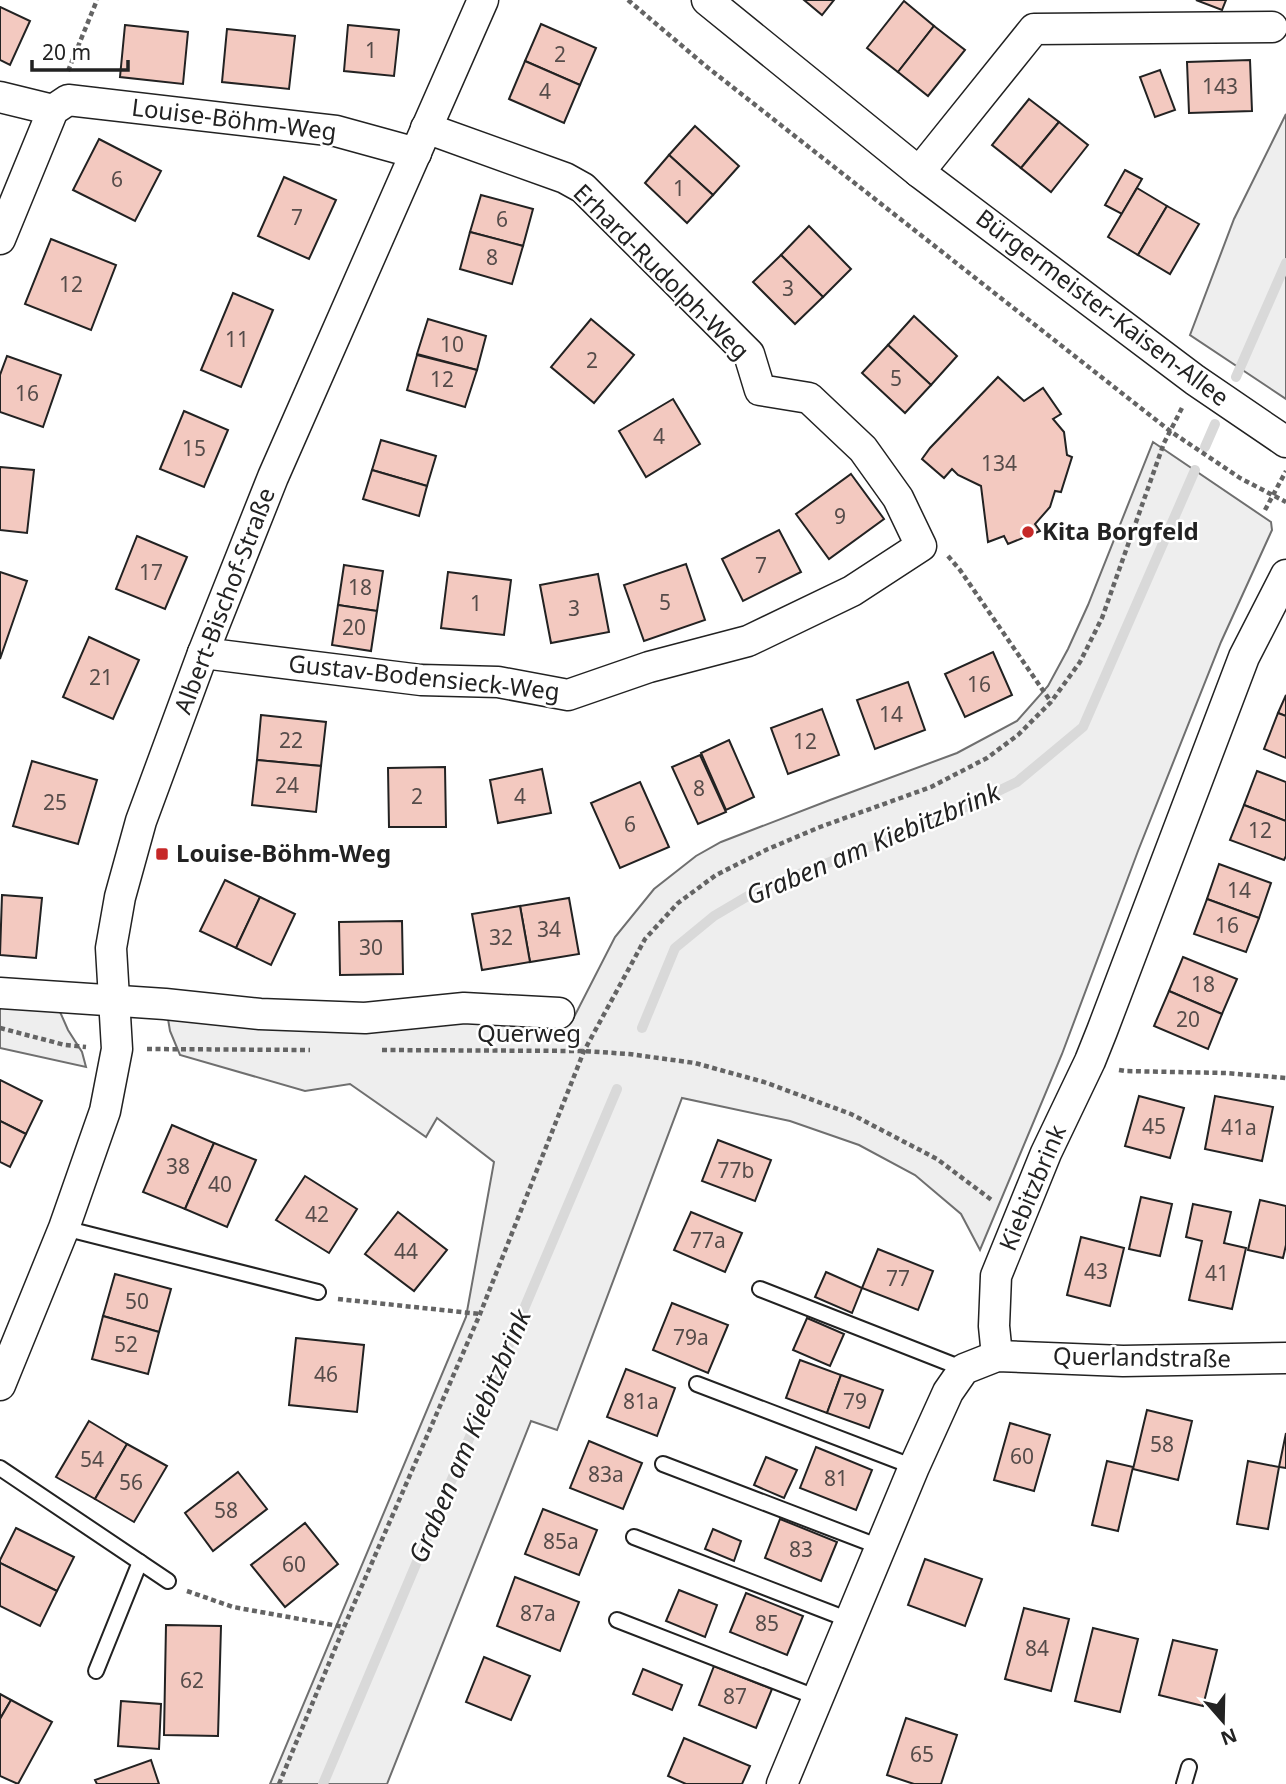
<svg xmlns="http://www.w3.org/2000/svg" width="1286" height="1784" font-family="'Noto Sans',sans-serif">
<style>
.green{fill:#eee;stroke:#6f6f6f;stroke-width:2}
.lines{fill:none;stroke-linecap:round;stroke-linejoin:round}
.stream{stroke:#d9d9d9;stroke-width:10}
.building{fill:#f3c9c0;stroke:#222;stroke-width:2}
.lane-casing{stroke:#222;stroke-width:18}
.street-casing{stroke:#222;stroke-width:33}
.path{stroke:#646464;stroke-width:4.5;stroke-dasharray:5 3.5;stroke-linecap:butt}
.lane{stroke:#fff;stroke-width:14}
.street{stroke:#fff;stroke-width:30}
.poi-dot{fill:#c62828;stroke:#fff;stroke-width:2.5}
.labels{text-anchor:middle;stroke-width:5;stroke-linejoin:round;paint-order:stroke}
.number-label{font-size:21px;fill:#564c4a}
.street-label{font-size:24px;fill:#222;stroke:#fff}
.poi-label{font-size:24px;font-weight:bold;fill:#222;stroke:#fff;text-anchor:start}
.water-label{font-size:26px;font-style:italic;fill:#222;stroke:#fff}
</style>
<rect width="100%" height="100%" fill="#fff"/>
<g class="green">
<path d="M1286 114V399L1190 335 1234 219Z"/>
<path d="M1153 442 1271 522 1272 530 1221 642 1138 851 1062 1054 980 1250 961 1214 915 1175 859 1145 790 1121 682 1098 557 1430 531 1421 387 1784H270L466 1317 494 1162 437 1118 426 1137 350 1084 305 1091 180 1055 170 1031 167 1013 464 1016 572 1021 615 937 654 889 696 856 721 842 830 800 957 753 1017 721 1048 686 1068 649 1088 605Z"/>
<path d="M0 1001 57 1005 68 1030 82 1052 86 1067 0 1048Z"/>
</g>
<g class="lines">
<g class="stream">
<path d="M1236 377 1286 263"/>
<path d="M1205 447 1215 424"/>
<path d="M642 1028 675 948 714 916 758 890 936 821 1017 782 1083 727 1195 470"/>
<path d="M323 1784 617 1089"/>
</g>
</g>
<g class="building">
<path d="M804 0H834L822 15Z"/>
<path d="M1196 0H1226L1222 10Z"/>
<path d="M904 1 934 26 898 72 867 48Z"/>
<path d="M0 7 30 21 10 65 0 60Z"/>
<path d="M541 24 596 48 580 85 525 61Z"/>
<path d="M125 25 188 32 183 84 120 77Z"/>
<path d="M348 25 399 30 394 76 344 71Z"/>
<path d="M934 26 965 50 928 96 898 72Z"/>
<path d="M227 29 295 36 289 89 222 82Z"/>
<path d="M1250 60 1252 111 1189 113 1187 62Z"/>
<path d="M525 61 580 85 564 123 509 99Z"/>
<path d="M1160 70 1175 110 1155 117 1140 77Z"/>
<path d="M1029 99 1059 122 1021 168 992 145Z"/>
<path d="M1059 122 1088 145 1051 192 1021 168Z"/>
<path d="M695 126 739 166 713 195 669 155Z"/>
<path d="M99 139 161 171 135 221 73 190Z"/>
<path d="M669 155 713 195 687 223 645 183Z"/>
<path d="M1125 170 1142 179 1122 214 1105 205Z"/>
<path d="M284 177 336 200 309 259 258 236Z"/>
<path d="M1137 188 1167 206 1138 255 1108 237Z"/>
<path d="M481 195 533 209 523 246 470 232Z"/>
<path d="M1167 206 1199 224 1170 274 1138 255Z"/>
<path d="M809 226 851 269 823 297 781 255Z"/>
<path d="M470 232 523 246 512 284 460 269Z"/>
<path d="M51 239 116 265 91 330 25 304Z"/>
<path d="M781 255 823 297 795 324 753 282Z"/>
<path d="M233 293 273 310 241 387 201 370Z"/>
<path d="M914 316 957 356 931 385 888 345Z"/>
<path d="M428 319 486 336 477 370 417 354Z"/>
<path d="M591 319 634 355 594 403 551 367Z"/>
<path d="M888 345 931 385 905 413 862 373Z"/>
<path d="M417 355 477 370 465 407 407 390Z"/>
<path d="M7 356 61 375 43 427 0 412V375Z"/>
<path d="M998 377 1024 401 1043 388 1061 414 1053 419 1064 432 1067 455 1072 457 1061 492 1055 491 1050 507 1035 524 1040 531 1008 544 1004 536 988 542 981 486 958 475 952 469 944 478 922 459 930 448Z"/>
<path d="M673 399 700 444 646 477 619 431Z"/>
<path d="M184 411 228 430 204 487 160 469Z"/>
<path d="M381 440 436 456 427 486 372 470Z"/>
<path d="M0 467 34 470 27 533 0 530Z"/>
<path d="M372 470 427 486 419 516 363 499Z"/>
<path d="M851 474 884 519 829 559 796 514Z"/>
<path d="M779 530 801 572 743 601 722 559Z"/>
<path d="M137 536 187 557 165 609 116 589Z"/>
<path d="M686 564 705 620 644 641 624 585Z"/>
<path d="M344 565 383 571 377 611 338 605Z"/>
<path d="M0 572 27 581 0 659Z"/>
<path d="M448 572 511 580 504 635 441 628Z"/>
<path d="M598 574 609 632 551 643 540 585Z"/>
<path d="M338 605 377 611 371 651 332 645Z"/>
<path d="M89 637 139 660 113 719 63 697Z"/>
<path d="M993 652 1012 695 965 717 945 674Z"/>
<path d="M908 682 925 730 875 749 857 700Z"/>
<path d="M1286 695V716L1278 713Z"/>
<path d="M822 709 839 755 788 774 771 728Z"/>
<path d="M1278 713 1286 716V758L1264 749Z"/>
<path d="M261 715 326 722 321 766 257 760Z"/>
<path d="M729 740 754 797 726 810 701 753Z"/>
<path d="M700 755 726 812 698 824 672 767Z"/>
<path d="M257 760 321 766 316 812 252 805Z"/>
<path d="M32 761 97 780 78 844 13 826Z"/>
<path d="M445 767 446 827H389L388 768Z"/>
<path d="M542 769 551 813 498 823 490 780Z"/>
<path d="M1257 771 1286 782V821L1244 805Z"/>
<path d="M640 782 669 847 620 868 591 803Z"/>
<path d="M1244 805 1286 821V856L1284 860 1230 840Z"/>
<path d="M1219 864 1271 883 1259 918 1207 899Z"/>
<path d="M225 880 260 897 236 948 200 931Z"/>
<path d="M2 895 42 898 36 958 0 955Z"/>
<path d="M260 897 295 914 271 965 236 948Z"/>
<path d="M569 898 579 954 530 962 520 906Z"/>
<path d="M1207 899 1259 918 1246 952 1194 934Z"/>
<path d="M520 906 530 962 482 970 472 914Z"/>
<path d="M402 921 403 974 340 975 339 922Z"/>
<path d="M1183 957 1237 979 1222 1014 1169 991Z"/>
<path d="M1169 991 1222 1014 1208 1049 1154 1026Z"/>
<path d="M0 1080 42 1101 26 1134 0 1121Z"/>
<path d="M1139 1096 1184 1108 1170 1158 1125 1146Z"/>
<path d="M1215 1096 1273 1107 1262 1161 1205 1149Z"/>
<path d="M0 1121 26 1134 10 1167 0 1162Z"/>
<path d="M172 1125 214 1143 185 1209 143 1192Z"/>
<path d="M718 1140 771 1160 755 1201 702 1181Z"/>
<path d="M214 1143 256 1160 227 1227 185 1209Z"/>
<path d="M305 1176 357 1209 329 1253 276 1220Z"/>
<path d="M1141 1197 1172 1204 1160 1256 1129 1249Z"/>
<path d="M1260 1200 1286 1206V1245L1283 1258 1248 1250Z"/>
<path d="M1193 1204 1231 1212 1224 1243 1246 1248 1232 1309 1189 1300 1202 1241 1186 1237Z"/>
<path d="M398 1212 447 1250 414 1291 365 1254Z"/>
<path d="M691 1212 742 1233 725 1272 674 1250Z"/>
<path d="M1081 1237 1124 1248 1110 1306 1067 1295Z"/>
<path d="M878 1249 933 1271 918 1310 862 1288Z"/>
<path d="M826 1272 862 1288 852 1313 815 1297Z"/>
<path d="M115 1274 171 1289 159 1332 103 1316Z"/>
<path d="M672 1303 728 1325 708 1373 653 1350Z"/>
<path d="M103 1316 159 1332 148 1374 92 1359Z"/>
<path d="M807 1318 844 1334 830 1366 793 1350Z"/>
<path d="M296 1338 364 1345 357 1412 289 1405Z"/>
<path d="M800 1360 841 1375 827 1413 786 1398Z"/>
<path d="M626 1369 675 1388 657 1436 607 1417Z"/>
<path d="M841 1375 883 1390 869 1428 827 1413Z"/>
<path d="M1147 1410 1192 1421 1178 1480 1133 1469Z"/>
<path d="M89 1421 127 1444 95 1499 56 1477Z"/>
<path d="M1010 1423 1050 1435 1034 1491 994 1480Z"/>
<path d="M1286 1433V1468L1279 1467Z"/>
<path d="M589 1441 642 1463 623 1509 570 1488Z"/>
<path d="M127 1444 167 1466 134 1522 95 1499Z"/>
<path d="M816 1447 872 1470 856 1510 800 1488Z"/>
<path d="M766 1457 797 1470 784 1498 754 1485Z"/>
<path d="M1107 1461 1133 1467 1118 1531 1092 1525Z"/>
<path d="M1248 1461 1279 1467 1268 1529 1237 1524Z"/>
<path d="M238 1472 267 1509 213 1551 185 1513Z"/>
<path d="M543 1509 597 1530 579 1575 525 1554Z"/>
<path d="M780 1519 837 1542 821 1581 765 1558Z"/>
<path d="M305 1523 338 1564 285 1607 251 1565Z"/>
<path d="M16 1528 74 1557 57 1591 0 1563V1560Z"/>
<path d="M713 1529 741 1541 734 1561 705 1549Z"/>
<path d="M925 1559 982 1579 965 1626 908 1605Z"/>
<path d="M0 1563 57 1591 40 1626 0 1606Z"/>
<path d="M515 1577 579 1602 560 1651 497 1626Z"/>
<path d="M679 1590 717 1605 705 1637 666 1621Z"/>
<path d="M746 1593 803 1616 787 1655 730 1632Z"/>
<path d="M1024 1608 1069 1619 1051 1691 1005 1679Z"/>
<path d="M166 1625 221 1626 218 1736 164 1735Z"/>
<path d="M1093 1628 1138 1639 1120 1712 1075 1701Z"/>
<path d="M1173 1640 1217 1650 1203 1706 1159 1695Z"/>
<path d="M484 1657 530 1676 511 1720 466 1702Z"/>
<path d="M714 1666 772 1689 756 1728 699 1705Z"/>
<path d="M643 1669 682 1685 672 1710 633 1694Z"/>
<path d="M0 1694 11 1700 0 1719Z"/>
<path d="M11 1700 52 1722 18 1784 0 1776V1719Z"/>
<path d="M121 1701 161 1704 159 1749 118 1746Z"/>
<path d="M906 1718 957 1735 941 1784H914L887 1775Z"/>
<path d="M684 1738 750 1766 742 1784H686L668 1776Z"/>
<path d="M151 1760 159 1784H97L95 1780Z"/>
</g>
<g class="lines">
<defs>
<g id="lane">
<path d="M64 1228 318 1292"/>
<path d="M760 1289 964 1369"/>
<path d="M697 1384 914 1467"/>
<path d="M663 1464 880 1547"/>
<path d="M0 1468 168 1581"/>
<path d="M634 1537 852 1621"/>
<path d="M617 1620 818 1698"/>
<path d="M96 1671 140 1562"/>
<path d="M1184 1784 1189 1767"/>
</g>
<g id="street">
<path d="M707 0 919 172 1195 380 1286 442"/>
<path d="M0 97 53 110"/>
<path d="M919 172 1034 29 1272 27"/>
<path d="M0 239 53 110 68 100 336 131 416 153"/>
<path d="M203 653 421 680 498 682 568 695 649 667 748 641 852 591 921 546 898 498 863 449 809 398 760 390 749 354 583 188 565 178 426 128"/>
<path d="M0 993 165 1004 260 1014 365 1018 464 1008 559 1013"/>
<path d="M997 1356 994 1326 996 1276 1046 1153 1090 1061 1102 1031 1244 657 1286 575"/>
<path d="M0 1385 64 1228 105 1111 117 1049 111 948 120 897 141 821 203 653 273 477 483 0"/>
<path d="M782 1784 914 1467 948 1392 964 1369 997 1356 1123 1361 1286 1358"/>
</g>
</defs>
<use href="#lane" class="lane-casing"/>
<use href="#street" class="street-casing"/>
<g class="path">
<path d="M628 0 707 67 1170 431 1240 478 1286 502"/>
<path d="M68 71 97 0"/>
<path d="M1265 510 1286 471"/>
<path d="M948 556 960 570 1051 702"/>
<path d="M0 1028 65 1045 86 1047"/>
<path d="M147 1049 310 1050"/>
<path d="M382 1050 584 1051 629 1054 695 1063 764 1082 851 1114 937 1159 993 1201"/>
<path d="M1119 1070 1125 1071 1226 1073 1286 1078"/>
<path d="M338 1299 480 1314"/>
<path d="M187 1591 233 1607 344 1627"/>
<path d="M279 1784 344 1627 480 1314 584 1051 645 939 678 903 716 875 768 849 820 827 931 787 987 758 1018 735 1051 702 1080 662 1102 618 1164 443 1183 406"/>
</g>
<use href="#lane" class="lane"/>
<use href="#street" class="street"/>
</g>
<g class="poi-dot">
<circle cx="1028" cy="532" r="7"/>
<rect x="155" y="847" width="14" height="14" rx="3.5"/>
</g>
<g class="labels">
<g class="number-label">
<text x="371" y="58">1</text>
<text x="560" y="62">2</text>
<text x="1220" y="94">143</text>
<text x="545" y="99">4</text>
<text x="117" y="187">6</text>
<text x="679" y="196">1</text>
<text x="297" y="225">7</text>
<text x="502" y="227">6</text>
<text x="492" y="265">8</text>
<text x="71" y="292">12</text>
<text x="788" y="296">3</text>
<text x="237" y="347">11</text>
<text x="452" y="352">10</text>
<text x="592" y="368">2</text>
<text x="896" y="386">5</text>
<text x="442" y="387">12</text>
<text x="27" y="401">16</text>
<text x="659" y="444">4</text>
<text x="194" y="456">15</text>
<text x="999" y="471">134</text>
<text x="840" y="524">9</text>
<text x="761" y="573">7</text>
<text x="151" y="580">17</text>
<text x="360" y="595">18</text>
<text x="665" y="610">5</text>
<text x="476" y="611">1</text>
<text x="574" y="616">3</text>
<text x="354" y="635">20</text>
<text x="101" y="685">21</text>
<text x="979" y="692">16</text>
<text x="891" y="722">14</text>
<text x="291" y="748">22</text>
<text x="805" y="749">12</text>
<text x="287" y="793">24</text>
<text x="699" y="796">8</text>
<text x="417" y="804">2</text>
<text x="520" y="804">4</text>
<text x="55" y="810">25</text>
<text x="630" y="832">6</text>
<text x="1260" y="838">12</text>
<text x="1239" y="898">14</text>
<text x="1227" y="933">16</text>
<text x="549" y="937">34</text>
<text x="501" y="945">32</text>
<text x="371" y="955">30</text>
<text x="1203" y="992">18</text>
<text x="1188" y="1027">20</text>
<text x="1154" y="1134">45</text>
<text x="1239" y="1135">41a</text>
<text x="178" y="1174">38</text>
<text x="736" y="1178">77b</text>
<text x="220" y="1192">40</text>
<text x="317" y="1222">42</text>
<text x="708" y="1248">77a</text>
<text x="406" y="1259">44</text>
<text x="1096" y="1279">43</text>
<text x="1217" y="1281">41</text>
<text x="898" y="1286">77</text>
<text x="137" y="1309">50</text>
<text x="691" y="1345">79a</text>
<text x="126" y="1352">52</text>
<text x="326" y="1382">46</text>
<text x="641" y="1409">81a</text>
<text x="855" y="1409">79</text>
<text x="1162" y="1452">58</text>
<text x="1022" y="1464">60</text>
<text x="92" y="1467">54</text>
<text x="606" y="1482">83a</text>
<text x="836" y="1486">81</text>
<text x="131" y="1490">56</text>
<text x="226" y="1518">58</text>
<text x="561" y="1549">85a</text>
<text x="801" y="1557">83</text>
<text x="294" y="1572">60</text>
<text x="538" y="1621">87a</text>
<text x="767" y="1631">85</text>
<text x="1037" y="1656">84</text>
<text x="192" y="1688">62</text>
<text x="735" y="1704">87</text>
<text x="922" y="1762">65</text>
</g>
<g class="street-label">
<text transform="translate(234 120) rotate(7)" y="8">Louise-Böhm-Weg</text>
<text transform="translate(661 272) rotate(45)" y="8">Erhard-Rudolph-Weg</text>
<text transform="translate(1102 308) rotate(37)" y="8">Bürgermeister-Kaisen-Allee</text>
<text transform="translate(225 601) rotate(-69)" y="8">Albert-Bischof-Straße</text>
<text transform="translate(424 678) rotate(6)" y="8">Gustav-Bodensieck-Weg</text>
<text x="529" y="1042">Querweg</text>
<text transform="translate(1033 1188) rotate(-67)" y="8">Kiebitzbrink</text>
<text transform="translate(1142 1358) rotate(1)" y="8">Querlandstraße</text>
</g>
<g class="poi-label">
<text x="1042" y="540">Kita Borgfeld</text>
<text x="176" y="862">Louise-Böhm-Weg</text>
</g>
<g class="water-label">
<text transform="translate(873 844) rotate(-23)" y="9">Graben am Kiebitzbrink</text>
<text transform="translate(470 1436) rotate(-67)" y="9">Graben am Kiebitzbrink</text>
</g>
</g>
<g transform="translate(1223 1721) rotate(160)" stroke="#ffffff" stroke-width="5" paint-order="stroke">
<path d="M0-5L12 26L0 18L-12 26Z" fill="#222222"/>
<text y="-10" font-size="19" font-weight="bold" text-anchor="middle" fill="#222222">N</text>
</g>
<path d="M32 60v10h96v-10" fill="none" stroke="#222222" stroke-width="3.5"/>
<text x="42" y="60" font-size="21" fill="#222222" stroke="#ffffff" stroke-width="5" paint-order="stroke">20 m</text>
</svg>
